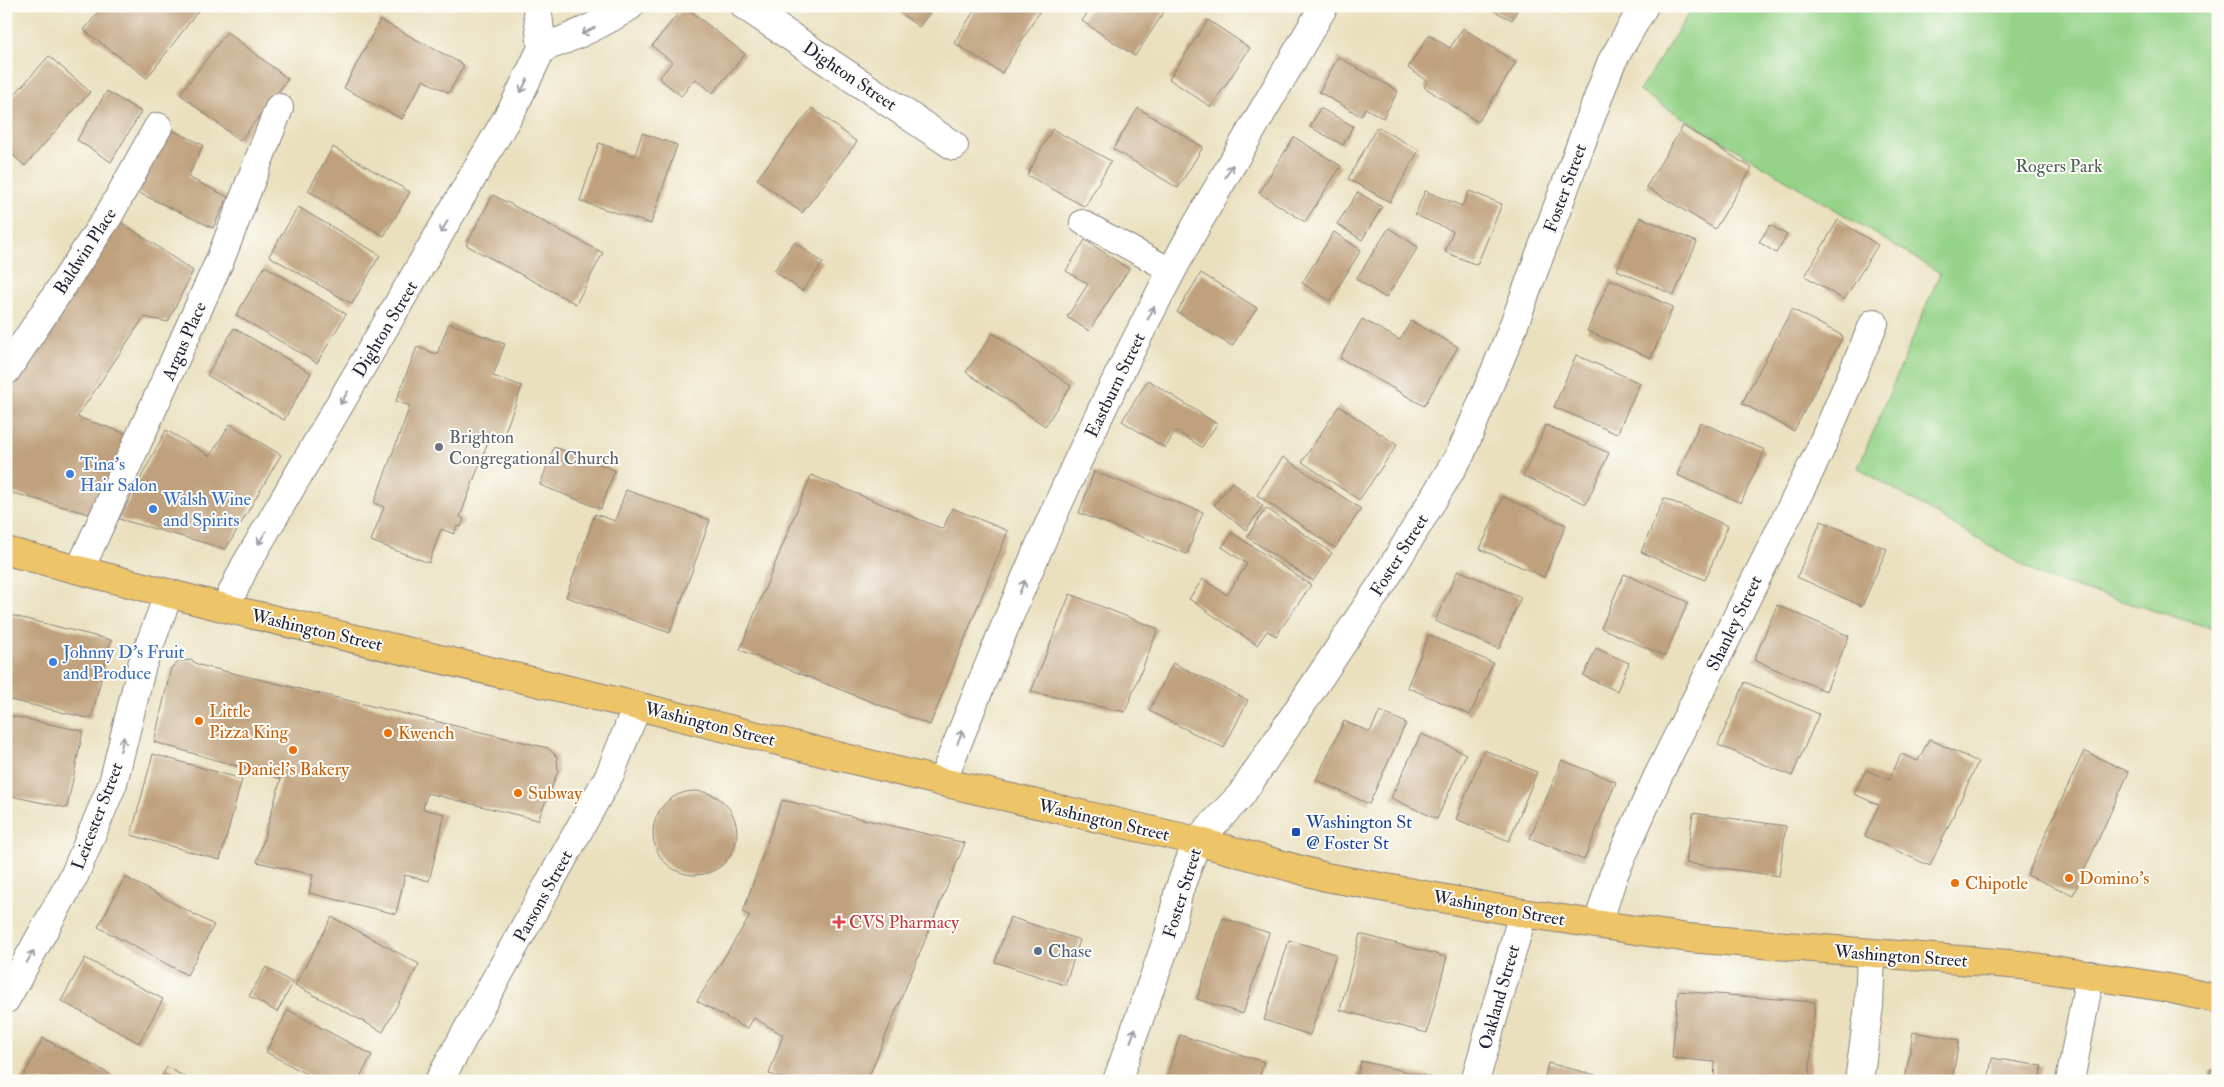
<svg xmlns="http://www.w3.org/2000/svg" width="2224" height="1087" font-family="'IM FELL Double Pica',serif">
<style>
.green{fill:#95d388;stroke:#5c7a62}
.building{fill:#bfa17d}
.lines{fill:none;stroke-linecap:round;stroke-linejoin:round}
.pedestrian-casing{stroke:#86817c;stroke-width:26}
.minor-casing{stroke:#86817c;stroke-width:30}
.tertiary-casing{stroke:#86817c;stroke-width:30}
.primary-casing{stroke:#86817c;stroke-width:30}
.pedestrian{stroke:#fff;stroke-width:24}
.minor{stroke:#fff;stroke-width:28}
.tertiary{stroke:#fff;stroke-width:28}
.primary{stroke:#eec469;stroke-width:28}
.oneway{stroke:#9c9ca7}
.worship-dot{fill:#6b7280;stroke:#fdfcf7;stroke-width:2}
.shop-dot{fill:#3f7fe0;stroke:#fdfcf7;stroke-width:2}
.food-dot{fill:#e8710a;stroke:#fdfcf7;stroke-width:2}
.transit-dot{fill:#1a4fb4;stroke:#fdfcf7;stroke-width:2}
.health-dot{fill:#e0444e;stroke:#fdfcf7;stroke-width:2}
.service-dot{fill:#5c6f8a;stroke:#fdfcf7;stroke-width:2}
.labels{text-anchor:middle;stroke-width:4;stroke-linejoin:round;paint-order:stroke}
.street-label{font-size:18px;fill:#22223b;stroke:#fdfcf7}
.park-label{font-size:18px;fill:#4a6056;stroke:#fdfcf7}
.worship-label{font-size:18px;fill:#5b616d;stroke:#fdfcf7;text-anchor:start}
.shop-label{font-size:18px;fill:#366cbe;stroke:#fdfcf7;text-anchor:start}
.food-label{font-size:18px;fill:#c56008;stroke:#fdfcf7;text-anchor:start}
.transit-label{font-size:18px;fill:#164399;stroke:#fdfcf7;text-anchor:start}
.health-label{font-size:18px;fill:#be3a42;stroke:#fdfcf7;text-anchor:start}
.service-label{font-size:18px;fill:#4e5e75;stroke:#fdfcf7;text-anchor:start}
</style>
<rect width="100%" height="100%" fill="#fdfcf7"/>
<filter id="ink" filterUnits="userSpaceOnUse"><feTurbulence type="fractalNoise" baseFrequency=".02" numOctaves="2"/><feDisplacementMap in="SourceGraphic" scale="10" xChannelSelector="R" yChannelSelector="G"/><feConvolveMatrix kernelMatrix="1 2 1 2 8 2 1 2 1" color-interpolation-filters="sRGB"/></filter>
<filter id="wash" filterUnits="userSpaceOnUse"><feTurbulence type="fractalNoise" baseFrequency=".0096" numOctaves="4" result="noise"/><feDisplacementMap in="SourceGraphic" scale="20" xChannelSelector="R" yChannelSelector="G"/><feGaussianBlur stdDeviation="1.12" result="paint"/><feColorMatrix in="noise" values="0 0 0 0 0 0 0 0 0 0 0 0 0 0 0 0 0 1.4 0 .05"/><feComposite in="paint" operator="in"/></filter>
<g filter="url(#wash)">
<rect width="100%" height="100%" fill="#eae0be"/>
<path class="green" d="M1694 6H2218V630L2042 577 1858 468 1940 273 1639 91Z"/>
<g id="blocks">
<g class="building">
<path d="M103 6H202L147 78 84 30Z"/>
<path d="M684 6 745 54 713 93 695 79 681 96 659 78 672 62 652 46Z"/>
<path d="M891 6H935L919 27Z"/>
<path d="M977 6H1043L1002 73 954 43Z"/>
<path d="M1092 6H1168L1135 56 1082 21Z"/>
<path d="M1484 6H1519L1512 20Z"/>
<path d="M380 20 464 65 449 93 423 80 402 119 344 88Z"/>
<path d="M1208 20 1250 48 1211 107 1169 79Z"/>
<path d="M1463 28 1516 63 1478 122 1424 87 1428 81 1408 68 1429 35 1450 48Z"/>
<path d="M227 32 288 79 240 141 180 94Z"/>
<path d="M49 56 90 92 25 166 6 149V104Z"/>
<path d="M1338 57 1398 91 1383 118 1365 108 1361 116 1319 92Z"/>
<path d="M107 91 141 112 111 162 77 140Z"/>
<path d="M812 108 857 142 802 213 757 179Z"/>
<path d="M1138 108 1203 147 1178 188 1113 149Z"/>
<path d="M1320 108 1353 126 1343 145 1310 127Z"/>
<path d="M1683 126 1752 168 1715 229 1646 187Z"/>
<path d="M1377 127 1419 150 1390 202 1348 179Z"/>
<path d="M168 128 203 145 188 177 228 197 213 228 137 192Z"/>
<path d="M1052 129 1111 161 1085 207 1027 175Z"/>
<path d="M642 133 677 145 651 224 580 201 599 143 635 156Z"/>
<path d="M1294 137 1341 166 1305 222 1259 193Z"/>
<path d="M333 147 410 192 384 236 308 191Z"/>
<path d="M1425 191 1462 206 1469 191 1502 204 1477 265 1445 252 1453 231 1415 215Z"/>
<path d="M1358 192 1382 207 1362 240 1337 224Z"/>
<path d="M493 195 603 253 576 304 466 245Z"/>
<path d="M298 207 380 255 352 304 269 256Z"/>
<path d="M1640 217 1697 242 1674 295 1617 270Z"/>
<path d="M118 220 193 271 168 322 144 317 77 417 128 434 96 516 6 491V393Z"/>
<path d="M1838 220 1878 245 1844 300 1805 276Z"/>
<path d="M1770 225 1787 235 1776 253 1759 242Z"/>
<path d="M1389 228 1418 247 1386 298 1356 279Z"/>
<path d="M1334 232 1361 250 1330 301 1302 283Z"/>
<path d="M1085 240 1129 269 1089 331 1067 317 1088 284 1066 271Z"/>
<path d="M794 242 823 263 802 291 774 271Z"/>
<path d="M265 266 346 314 317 363 236 315Z"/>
<path d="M1201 273 1257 308 1232 346 1177 312Z"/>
<path d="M1610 279 1673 307 1651 358 1587 331Z"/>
<path d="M1792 309 1843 336 1794 431 1742 403Z"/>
<path d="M1362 319 1400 340 1411 321 1458 347 1424 406 1340 358Z"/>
<path d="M449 323 505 344 493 376 522 386 502 440 490 436 460 517 464 519 461 527 457 526 454 534 441 529 429 563 371 541 384 507 374 503 410 406 396 401 417 347 437 354Z"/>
<path d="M234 328 311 373 284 420 207 375Z"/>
<path d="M993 333 1071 386 1045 426 966 372Z"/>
<path d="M1576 355 1640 383 1617 434 1554 407Z"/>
<path d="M1148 380 1217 424 1202 447 1176 431 1165 448 1122 421Z"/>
<path d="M1339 406 1397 445 1359 500 1302 462Z"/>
<path d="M1700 422 1765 450 1741 503 1677 475Z"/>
<path d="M230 424 281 455 226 549 119 519 166 430 210 456Z"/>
<path d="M1546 425 1609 453 1586 504 1523 476Z"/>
<path d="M554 447 615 470 601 509 540 485Z"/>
<path d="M1283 457 1361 509 1335 548 1257 495Z"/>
<path d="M1094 472 1203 512 1187 554 1079 513Z"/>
<path d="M811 475 943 529 952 508 1008 531 930 725 740 650Z"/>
<path d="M1232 482 1263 506 1246 530 1214 505Z"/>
<path d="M626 490 710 520 670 633 566 597 595 514 615 521Z"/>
<path d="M1503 497 1566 525 1544 577 1480 549Z"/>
<path d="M1664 498 1728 526 1705 580 1641 552Z"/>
<path d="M1266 508 1332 553 1313 581 1247 537Z"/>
<path d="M1821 521 1887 549 1862 606 1797 577Z"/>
<path d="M1232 533 1311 585 1276 636 1267 631 1257 645 1189 599 1203 579 1227 595 1247 564 1222 547Z"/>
<path d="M1458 570 1521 597 1499 649 1435 621Z"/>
<path d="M1624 574 1688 602 1665 656 1601 628Z"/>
<path d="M1070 594 1158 629 1125 712 1031 692Z"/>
<path d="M1777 605 1849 636 1826 691 1754 660Z"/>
<path d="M6 614 111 640 91 719 6 699Z"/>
<path d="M1429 635 1493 663 1470 715 1407 687Z"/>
<path d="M1596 648 1629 663 1617 691 1584 676Z"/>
<path d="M191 660 199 665 548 748 557 757 558 772 538 820 427 793 423 809 445 814 429 881 405 875 396 914 309 893 313 875 257 862 281 779 154 742 171 668 180 661Z"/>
<path d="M1173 663 1248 700 1224 748 1149 711Z"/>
<path d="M1745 682 1819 714 1792 776 1718 745Z"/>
<path d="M1380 711 1406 723 1369 804 1316 780 1344 721 1370 732Z"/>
<path d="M6 715 83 731 67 808 6 795Z"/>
<path d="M1421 734 1466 754 1437 819 1391 798Z"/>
<path d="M1929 739 1978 762 1930 866 1865 836 1879 805 1854 794 1866 770 1889 780 1901 754 1918 761Z"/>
<path d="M1484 750 1537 772 1509 841 1456 819Z"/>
<path d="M2084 751 2129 772 2073 895 2027 875Z"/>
<path d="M153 754 242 779 220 860 131 835Z"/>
<path d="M1562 760 1616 782 1584 860 1530 838Z"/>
<circle cx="695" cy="833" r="42"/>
<path d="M782 800 965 843 867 1081H792L769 1074 783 1035 754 1018 747 1029 697 1001 750 916 743 912Z"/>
<path d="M1693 813 1786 826 1779 876 1686 863Z"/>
<path d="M125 877 214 925 187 975 98 927Z"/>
<path d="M332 917 419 964 383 1032 295 985Z"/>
<path d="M1010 917 1080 940 1065 985 995 962Z"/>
<path d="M1223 918 1269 933 1243 1014 1197 999Z"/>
<path d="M1360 934 1447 957 1427 1033 1340 1010Z"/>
<path d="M1289 940 1336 954 1310 1035 1264 1020Z"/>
<path d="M85 958 163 999 139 1043 61 1001Z"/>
<path d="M266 967 293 983 277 1012 249 996Z"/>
<path d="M1678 991 1815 1002 1809 1081H1714L1715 1062 1672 1058Z"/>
<path d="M288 1010 372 1055 358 1081H319L266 1052Z"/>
<path d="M1913 1032 1959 1040 1952 1081H1905Z"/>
<path d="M1180 1035 1264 1062 1258 1081H1182L1167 1076Z"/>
<path d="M43 1038 119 1079 118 1081H21Z"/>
<path d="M1992 1058 2042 1066 2039 1081H1988Z"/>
<path d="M1361 1061 1430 1077 1429 1081H1356Z"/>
<path d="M1548 1063 1615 1080 1614 1081H1544Z"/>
<path d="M167 1067 192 1081H159Z"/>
<path d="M2211 1069 2218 1071V1081H2208Z"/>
</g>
</g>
</g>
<g filter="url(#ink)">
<use href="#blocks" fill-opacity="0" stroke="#86817c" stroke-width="1"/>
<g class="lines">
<defs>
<path id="pedestrian" d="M1082 222 1172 271"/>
<g id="minor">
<path d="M745 6 954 146"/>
<path d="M542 48C574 37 601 25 630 6"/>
<path d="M6 371 109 215 158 127"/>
<path d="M80 569 220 260 279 108"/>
<path d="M225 608 245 566 514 106 542 48 537 6"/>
<path d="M942 782C1016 593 1097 406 1195 228 1237 154 1281 80 1324 6"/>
<path d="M1598 924 1613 876 1657 778 1819 452 1874 323"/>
<path d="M6 999 75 874 113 783 142 665 169 593"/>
<path d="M1117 1081 1169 935 1179 890 1197 841"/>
<path d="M1475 1081 1523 913"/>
<path d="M1859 1081 1869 1006 1871 954"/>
<path d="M2070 1081 2090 975"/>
</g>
<g id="tertiary">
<path d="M1197 841 1241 795 1382 584 1461 453 1510 335 1611 63 1644 6"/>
<path d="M439 1081 610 774 637 706"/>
</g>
<path id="primary" d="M6 551 225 608 637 706 942 782 1197 841 1326 877 1523 913 1688 938 2021 965 2163 987 2218 999"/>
</defs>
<use href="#pedestrian" class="pedestrian-casing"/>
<use href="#minor" class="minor-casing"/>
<use href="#tertiary" class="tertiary-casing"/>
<use href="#primary" class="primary-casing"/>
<use href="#pedestrian" class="pedestrian"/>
<use href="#minor" class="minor"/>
<use href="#tertiary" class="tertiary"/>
<use href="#primary" class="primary"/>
</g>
<defs><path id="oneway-shaft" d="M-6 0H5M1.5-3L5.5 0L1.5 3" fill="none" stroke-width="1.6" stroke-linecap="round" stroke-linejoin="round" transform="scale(1.25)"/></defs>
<g class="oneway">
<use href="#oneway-shaft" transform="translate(588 31) rotate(154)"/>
<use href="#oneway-shaft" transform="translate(524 86) rotate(116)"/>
<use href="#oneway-shaft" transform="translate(1229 171) rotate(-60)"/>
<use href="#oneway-shaft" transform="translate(444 227) rotate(120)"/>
<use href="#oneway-shaft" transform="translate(1151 313) rotate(-63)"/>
<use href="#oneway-shaft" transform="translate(344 398) rotate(121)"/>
<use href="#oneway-shaft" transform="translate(262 538) rotate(121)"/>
<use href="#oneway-shaft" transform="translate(1022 587) rotate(-68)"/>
<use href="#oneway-shaft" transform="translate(960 737) rotate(-69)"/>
<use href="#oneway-shaft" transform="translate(122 744) rotate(-76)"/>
<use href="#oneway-shaft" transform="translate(30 957) rotate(-61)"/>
<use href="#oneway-shaft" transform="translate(1133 1035) rotate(-70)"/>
</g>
</g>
<circle class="worship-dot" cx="439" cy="447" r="5"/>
<g class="shop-dot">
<circle cx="70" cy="474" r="5"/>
<circle cx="153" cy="509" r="5"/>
<circle cx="53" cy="662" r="5"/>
</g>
<g class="food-dot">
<circle cx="199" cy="721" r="5"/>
<circle cx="388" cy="733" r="5"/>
<circle cx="293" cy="750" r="5"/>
<circle cx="518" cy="793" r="5"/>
<circle cx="2069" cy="878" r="5"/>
<circle cx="1955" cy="883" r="5"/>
</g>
<rect class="transit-dot" x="1291" y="827" width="10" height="10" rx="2.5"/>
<path class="health-dot" d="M836.5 914.5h5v5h5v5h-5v5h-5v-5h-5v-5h5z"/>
<circle class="service-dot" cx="1038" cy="951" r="5"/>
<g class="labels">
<g class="street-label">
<text transform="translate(850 76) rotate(34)" y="6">Dighton Street</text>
<text transform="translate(1565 188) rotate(-70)" y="6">Foster Street</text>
<text transform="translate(85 251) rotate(-57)" y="6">Baldwin Place</text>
<text transform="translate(385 329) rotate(-59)" y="6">Dighton Street</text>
<text transform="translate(184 341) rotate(-66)" y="6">Argus Place</text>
<text transform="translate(1115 385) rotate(-64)" y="6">Eastburn Street</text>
<text transform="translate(1399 555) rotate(-58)" y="6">Foster Street</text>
<text transform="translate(1734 623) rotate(-64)" y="6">Shanley Street</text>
<text transform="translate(317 630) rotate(13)" y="6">Washington Street</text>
<text transform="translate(710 724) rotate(14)" y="6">Washington Street</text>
<text transform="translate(97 816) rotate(-69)" y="6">Leicester Street</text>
<text transform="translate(1104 820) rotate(13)" y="6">Washington Street</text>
<text transform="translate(1182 893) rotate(-73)" y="6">Foster Street</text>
<text transform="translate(543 896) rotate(-61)" y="6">Parsons Street</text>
<text transform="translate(1499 908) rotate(10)" y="6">Washington Street</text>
<text transform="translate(1901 956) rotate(4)" y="6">Washington Street</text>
<text transform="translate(1499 997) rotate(-74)" y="6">Oakland Street</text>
</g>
<g class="park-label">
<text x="2059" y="172">Rogers Park</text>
</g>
<g class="worship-label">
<text x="449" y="443">Brighton<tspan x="449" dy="21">Congregational Church</tspan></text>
</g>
<g class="shop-label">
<text x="80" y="470">Tina's<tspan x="80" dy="21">Hair Salon</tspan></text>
<text x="163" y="505">Walsh Wine<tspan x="163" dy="21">and Spirits</tspan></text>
<text x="63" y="658">Johnny D's Fruit<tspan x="63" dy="21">and Produce</tspan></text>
</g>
<g class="food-label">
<text x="209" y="717">Little<tspan x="209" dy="21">Pizza King</tspan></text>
<text x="398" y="739">Kwench</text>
<text x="293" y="775" text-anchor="middle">Daniel's Bakery</text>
<text x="528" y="799">Subway</text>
<text x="2079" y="884">Domino's</text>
<text x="1965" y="889">Chipotle</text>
</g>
<g class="transit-label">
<text x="1306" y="828">Washington St<tspan x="1306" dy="21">@ Foster St</tspan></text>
</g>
<g class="health-label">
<text x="849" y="928">CVS Pharmacy</text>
</g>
<g class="service-label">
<text x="1048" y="957">Chase</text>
</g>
</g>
<rect width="2224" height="1087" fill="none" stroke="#fdfcf7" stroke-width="25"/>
</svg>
